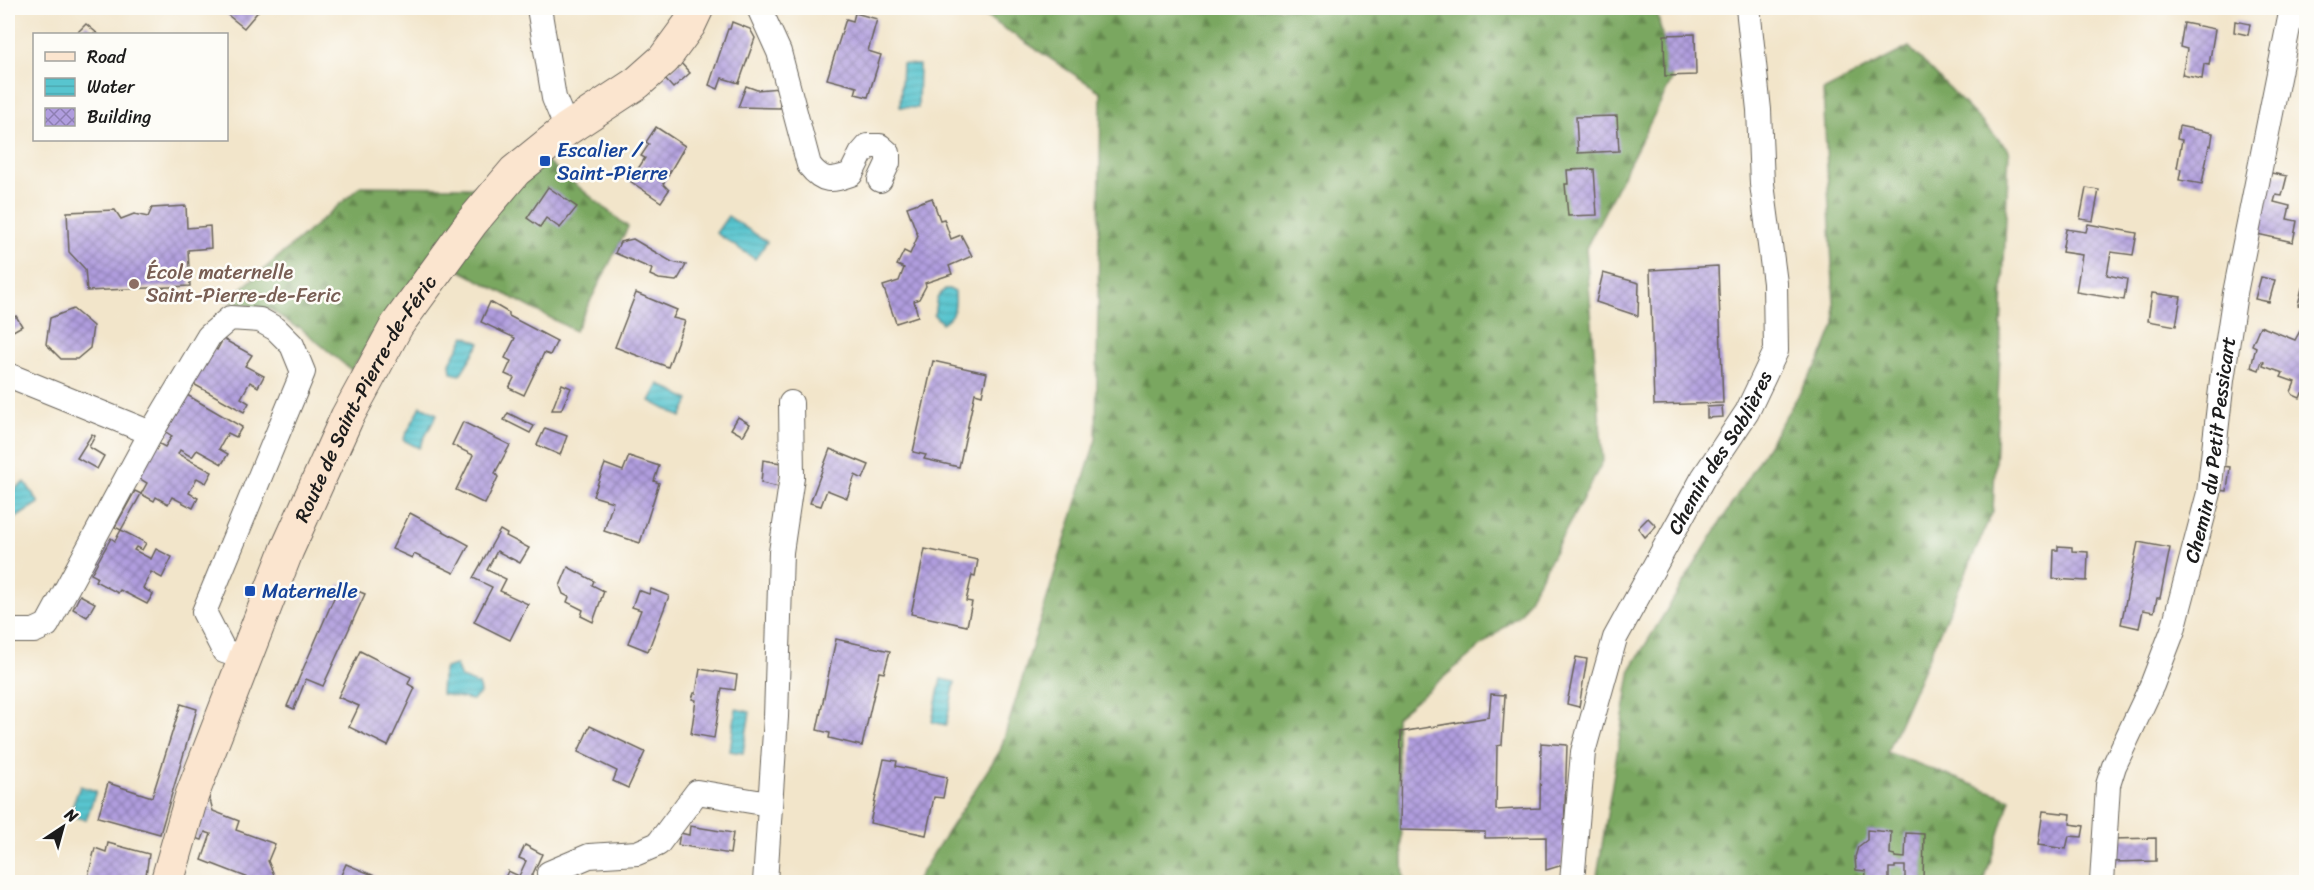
<svg xmlns="http://www.w3.org/2000/svg" width="2314" height="890" font-family="Sriracha,sans-serif">
<style>
.forest{fill:url(#forest-firs);stroke:#4b623e;stroke-width:1.5}
.water{fill:url(#water-rules);stroke:#3a7076;stroke-width:1.5}
.building{fill:url(#building-cross-hatch)}
.lines{fill:none;stroke-linecap:round;stroke-linejoin:round}
.street-casing{stroke:#676259;stroke-width:26}
.secondary-casing{stroke:#676259;stroke-width:35}
.street{stroke:#fff;stroke-width:24}
.secondary{stroke:#fbe5cf;stroke-width:33}
.transit-dot{fill:#1a4fb4;stroke:#fdfcf7;stroke-width:2}
.education-dot{fill:#8d6e63;stroke:#fdfcf7;stroke-width:2}
.labels{text-anchor:middle;stroke-width:5;stroke-linejoin:round;paint-order:stroke}
.transit-label{font-size:20px;fill:#164399;stroke:#fdfcf7;text-anchor:start}
.education-label{font-size:20px;fill:#785e54;stroke:#fdfcf7;text-anchor:start}
.street-label{font-size:20px;fill:#1c1c1c;stroke:#fdfcf7}
</style>
<defs>
<pattern id="forest-firs" width="22" height="20" patternUnits="userSpaceOnUse" patternTransform="scale(1.5)"><rect width="22" height="20" fill="#7aa760"/><path d="M5 1l3.5 6h-7zM16 11l3.5 6h-7z" fill="#63874e"/></pattern>
<pattern id="water-rules" width="6" height="5" patternUnits="userSpaceOnUse" patternTransform="scale(1.5)"><rect width="6" height="5" fill="#58c5cf"/><path d="M0 2.5h6" fill="none" stroke="#4ca9b1"/></pattern>
<pattern id="building-cross-hatch" width="8" height="8" patternUnits="userSpaceOnUse" patternTransform="scale(1.5)"><rect width="8" height="8" fill="#b09dde"/><path d="M0 0l8 8M0 8l8-8" fill="none" stroke="#8e7fb3"/></pattern>
</defs>
<rect width="100%" height="100%" fill="#fdfcf7"/>
<filter id="ink" filterUnits="userSpaceOnUse"><feTurbulence type="fractalNoise" baseFrequency=".0167" numOctaves="2"/><feDisplacementMap in="SourceGraphic" scale="12" xChannelSelector="R" yChannelSelector="G"/><feConvolveMatrix kernelMatrix="1 2 1 2 8 2 1 2 1" color-interpolation-filters="sRGB"/></filter>
<filter id="wash" filterUnits="userSpaceOnUse"><feTurbulence type="fractalNoise" baseFrequency=".008" numOctaves="4" result="noise"/><feDisplacementMap in="SourceGraphic" scale="24" xChannelSelector="R" yChannelSelector="G"/><feGaussianBlur stdDeviation="1.35" result="paint"/><feColorMatrix in="noise" values="0 0 0 0 0 0 0 0 0 0 0 0 0 0 0 0 0 1.4 0 .05"/><feComposite in="paint" operator="in"/></filter>
<g filter="url(#wash)">
<rect width="100%" height="100%" fill="#f2e5ca"/>
<g class="forest">
<path d="M982 8H1656L1672 80 1586 248 1603 461 1522 612 1396 717 1404 882H915L1000 751 1096 439 1101 92 981 13Z"/>
<path d="M1909 47 2009 150 1993 511 1887 752 2010 799 1984 882H1596L1631 668 1820 360 1835 323 1823 91Z"/>
<path d="M543 158 628 227 575 331 431 255 351 370 298 326 297 328 271 310 227 301 361 186 471 187 514 184Z"/>
</g>
<g class="water">
<path d="M902 64 919 65 918 108 900 107Z"/>
<path d="M728 216 767 242 755 259 716 233Z"/>
<path d="M945 289H949L955 292C956 306 955 316 942 323L934 315C937 301 933 301 945 289Z"/>
<path d="M465 336 480 343 460 375 451 373 450 363Z"/>
<path d="M659 384 689 400 681 417 650 401Z"/>
<path d="M421 406 437 414 419 448 403 440Z"/>
<path d="M25 482 39 503 8 523V493Z"/>
<path d="M456 665 461 678 479 685 480 694 472 700 441 694 442 678 445 668Z"/>
<path d="M941 679 955 682 946 725 932 722Z"/>
<path d="M736 709 750 712 743 753 730 751Z"/>
<path d="M80 786 96 791 86 820 69 815Z"/>
</g>
<g id="blocks">
<g class="building">
<path d="M219 8H261L244 28Z"/>
<path d="M855 13 877 19 868 51 881 55 868 97 855 94 857 87 827 79 846 19 853 21Z"/>
<path d="M2235 21 2250 24 2248 35 2234 32Z"/>
<path d="M732 22 750 29 755 38 739 83 722 78 718 89 709 85 728 29H730Z"/>
<path d="M2184 23 2215 29 2209 65 2204 64 2202 79 2182 75 2187 49 2180 47Z"/>
<path d="M86 24 98 34H76Z"/>
<path d="M1695 34 1696 75 1665 76 1664 35Z"/>
<path d="M680 62 690 73 673 88 663 77Z"/>
<path d="M746 86 757 90 779 88 780 108 738 107Z"/>
<path d="M1617 116 1619 151 1578 153 1576 117Z"/>
<path d="M2179 126 2213 133 2211 146 2209 145 2202 184 2179 180 2181 169 2177 168 2182 140 2177 139Z"/>
<path d="M656 127 685 146 663 184 669 190 661 202 630 181 645 158 641 156 649 144 646 142Z"/>
<path d="M1594 169 1597 215 1568 216 1565 184H1568L1567 170Z"/>
<path d="M2266 172 2287 176 2282 196 2276 195 2274 202 2290 206 2287 219 2297 221 2293 242 2257 234Z"/>
<path d="M548 187 577 207 560 228 546 218 540 227 527 218Z"/>
<path d="M2086 188 2099 190 2093 221 2080 219Z"/>
<path d="M932 198 940 220 944 219 951 239 961 235 972 256 949 266 952 274 925 283 926 286 919 299 914 301 918 316 896 323 883 286 899 281 904 268 897 265 904 251 910 254 918 236 907 207Z"/>
<path d="M186 206 187 228 210 226 211 248 188 250 190 286 87 291 85 269 69 252 67 212 115 210 121 219 134 214 148 217 152 208Z"/>
<path d="M2088 224 2137 233 2133 255 2111 252 2107 275 2127 279 2124 300 2076 292 2082 255 2062 252 2066 229 2086 232Z"/>
<path d="M633 239 672 262 686 265 678 279 676 281 659 279 650 275 652 269 615 253 620 242Z"/>
<path d="M1718 266 1723 403 1654 405 1650 270Z"/>
<path d="M1603 273 1639 283 1638 316 1596 302Z"/>
<path d="M2261 277 2275 280 2269 302 2255 299Z"/>
<path d="M2302 288 2306 289V307L2298 305Z"/>
<path d="M636 293 677 310 673 318 685 321 668 367 615 347Z"/>
<path d="M2152 293 2181 297 2176 326 2148 321Z"/>
<path d="M490 302 509 313V316L557 341 550 355 544 353 524 395 509 388 514 378 505 374 511 361 505 358 515 338 481 322Z"/>
<path d="M73 309 93 326 90 348 77 359H61L46 344 50 318Z"/>
<path d="M16 316 22 326 8 334V321Z"/>
<path d="M2260 326 2295 340 2300 331 2306 330V395L2302 393 2300 398 2293 395 2291 392 2295 382 2281 377 2283 373 2263 366 2264 362 2262 361 2259 370 2251 367 2256 347 2252 345Z"/>
<path d="M223 339 252 355 245 366 264 376 258 387 250 382 241 398 249 403 244 412 188 381 214 348 217 350Z"/>
<path d="M933 361 987 373 982 395 975 393 959 467 924 459 926 455 913 452Z"/>
<path d="M562 384 571 388 561 410H552Z"/>
<path d="M187 395 242 427 236 437 228 433 219 449 228 454 222 464 197 450 192 457 180 450 178 454 212 472 206 483 197 478 189 493 198 498 193 508 172 497 168 504 156 497 154 501 141 494 121 530 115 527 135 491 141 494 147 483 137 477 156 442 165 447 172 436 166 432Z"/>
<path d="M1722 406 1723 417 1707 418V407Z"/>
<path d="M508 413 534 426 530 433 504 420Z"/>
<path d="M738 417 750 424 743 436 731 429Z"/>
<path d="M463 422 510 445 495 473 498 477 485 504 456 490 473 455 452 445Z"/>
<path d="M545 428 567 436 560 455 537 445Z"/>
<path d="M92 434 95 436 89 447 104 456 97 469 77 458Z"/>
<path d="M830 449 869 465 863 479 855 475 847 498 827 490 821 506 810 503Z"/>
<path d="M629 456 659 466 654 481 659 483 640 543 604 531 613 502 593 496 605 464 623 471Z"/>
<path d="M763 460 781 463 779 487 761 483Z"/>
<path d="M2222 466 2230 467 2227 491 2218 490Z"/>
<path d="M410 513 469 545 454 573 414 554 412 558 392 549Z"/>
<path d="M1648 518 1656 526 1645 537 1638 528Z"/>
<path d="M121 530 146 543 142 550 136 547 134 550 151 559 156 549 172 557 162 578 151 572 143 588 153 594 147 604 120 590 118 593 95 581 97 577 91 574 111 538 115 541Z"/>
<path d="M500 530 507 534 506 536 529 548 520 563 497 551 487 570 506 579 500 591 528 604 510 640 474 622 492 587 473 578Z"/>
<path d="M2138 542 2170 548 2160 598H2157L2154 612 2143 610 2139 628 2121 624Z"/>
<path d="M2058 546 2072 547V551L2088 552 2087 581 2053 579 2054 550H2058Z"/>
<path d="M925 549 978 560 975 576 972 575 966 601 972 602 967 626 911 614Z"/>
<path d="M568 567 594 581 592 585 604 591 593 622 581 616 583 610 567 602 569 597 563 594 560 586Z"/>
<path d="M340 584 365 594 323 686 306 679 294 709 287 706Z"/>
<path d="M651 589 669 596 648 651 628 643 641 610 632 607 638 590 649 594Z"/>
<path d="M80 595 95 603 87 617 73 609Z"/>
<path d="M836 639 890 651 884 673 879 672 862 746 829 738 830 733 817 730Z"/>
<path d="M360 651 411 677 408 684 415 688 388 746 349 727 359 706 338 697Z"/>
<path d="M1576 657 1587 659 1579 707 1567 704Z"/>
<path d="M700 669 737 675 735 690 722 688 714 738 691 734 696 700 692 699 694 693H696Z"/>
<path d="M1491 694 1505 695 1502 745 1497 746 1496 810 1540 808 1541 743 1567 745 1563 865 1546 870V837L1485 838V832L1400 830 1401 732 1489 717Z"/>
<path d="M181 704 197 709 160 834 98 817 108 783 152 797Z"/>
<path d="M590 726 645 752 628 788 613 781 617 771 578 752Z"/>
<path d="M884 759 897 761 896 766 947 777 943 798 934 797 926 835 870 823Z"/>
<path d="M209 796 213 811 239 821 236 830 275 844 268 861 277 882H259L202 860 211 834 205 832 202 840 195 838Z"/>
<path d="M2043 811 2071 814 2070 824 2084 826 2082 837 2069 836 2066 849 2038 845Z"/>
<path d="M690 826 733 833 730 854 678 845 680 833 689 835Z"/>
<path d="M1867 830 1891 832 1890 854 1895 855V857L1905 858 1906 833 1924 834 1923 882H1905V866H1895V868H1889V882H1865L1866 871 1856 870 1855 857 1858 847 1867 840Z"/>
<path d="M2156 838V861L2111 862 2112 839Z"/>
<path d="M108 843 149 854 145 882 87 881 95 848 106 852Z"/>
<path d="M525 845 542 854 529 882 518 879 517 882H503L508 871 519 876 526 861 519 858Z"/>
<path d="M346 864 375 876V879L383 882H338Z"/>
</g>
</g>
</g>
<g filter="url(#ink)">
<use href="#blocks" fill-opacity="0" stroke="#676259" stroke-width="1.5"/>
<g class="lines">
<defs>
<g id="street">
<path d="M539 8 554 98 567 129"/>
<path d="M759 8 779 52 809 165C823 183 831 181 851 174L861 154 868 146H880L888 153V163L880 180"/>
<path d="M8 375 151 433"/>
<path d="M8 631H34L47 625 151 433 209 336 230 318 260 320 276 329 292 345 303 372 204 612 224 651 245 658"/>
<path d="M549 873 589 856 637 853 658 844 697 792 769 804"/>
<path d="M765 882 776 717 781 552 792 477 791 403"/>
<path id="s1" d="M1572 882 1583 752 1615 638 1703 478 1747 412 1776 351 1775 283 1762 184 1759 110 1748 8"/>
<path id="s2" d="M2102 882 2108 785 2114 766 2152 685 2173 630 2209 493 2222 380 2235 293 2292 8"/>
</g>
<g id="secondary">
<path id="s3" d="M167 882 192 795 287 550 347 417 397 325 472 222 515 171 567 129 637 83 664 59 689 25 697 8"/>
</g>
</defs>
<use href="#street" class="street-casing"/>
<use href="#secondary" class="secondary-casing"/>
<use href="#street" class="street"/>
<use href="#secondary" class="secondary"/>
</g>
</g>
<g class="transit-dot">
<rect x="539" y="155" width="12" height="12" rx="3"/>
<rect x="244" y="585" width="12" height="12" rx="3"/>
</g>
<circle class="education-dot" cx="134" cy="284" r="6"/>
<g class="labels">
<g class="transit-label">
<text x="557" y="157">Escalier /<tspan x="557" dy="23">Saint-Pierre</tspan></text>
<text x="262" y="598">Maternelle</text>
</g>
<g class="education-label">
<text x="146" y="279">École maternelle<tspan x="146" dy="23">Saint-Pierre-de-Feric</tspan></text>
</g>
<g class="street-label">
<text dy="7" stroke="none"><textPath href="#s3" startOffset="524">Route de Saint-Pierre-de-Féric</textPath></text>
<text dy="7" stroke="none"><textPath href="#s2" startOffset="450">Chemin du Petit Pessicart</textPath></text>
<text dy="7" stroke="none"><textPath href="#s1" startOffset="462">Chemin des Sablières</textPath></text>
</g>
</g>
<rect width="2314" height="890" fill="none" stroke="#fdfcf7" stroke-width="30"/>
<rect x="33" y="33" width="195" height="108" fill="#fdfcf7" stroke="#a3a29f" stroke-width="1.5"/>
<rect x="45" y="52" width="30" height="9" fill="#fbe5cf" stroke="#a3a29f" stroke-width="1.5"/>
<text x="87" y="63" font-size="18" fill="#1c1c1c">Road</text>
<rect x="45" y="78" width="30" height="18" fill="url(#water-rules)" stroke="#a3a29f" stroke-width="1.5"/>
<text x="87" y="93" font-size="18" fill="#1c1c1c">Water</text>
<rect x="45" y="108" width="30" height="18" fill="url(#building-cross-hatch)" stroke="#a3a29f" stroke-width="1.5"/>
<text x="87" y="123" font-size="18" fill="#1c1c1c">Building</text>
<g transform="translate(63 827) rotate(36)" stroke="#fdfcf7" stroke-width="4.5" paint-order="stroke">
<path d="M0-4.5L10 22L0 15L-10 22Z" fill="#1c1c1c"/>
<text y="-9" font-size="16" font-weight="bold" text-anchor="middle" fill="#1c1c1c">N</text>
</g>
</svg>
